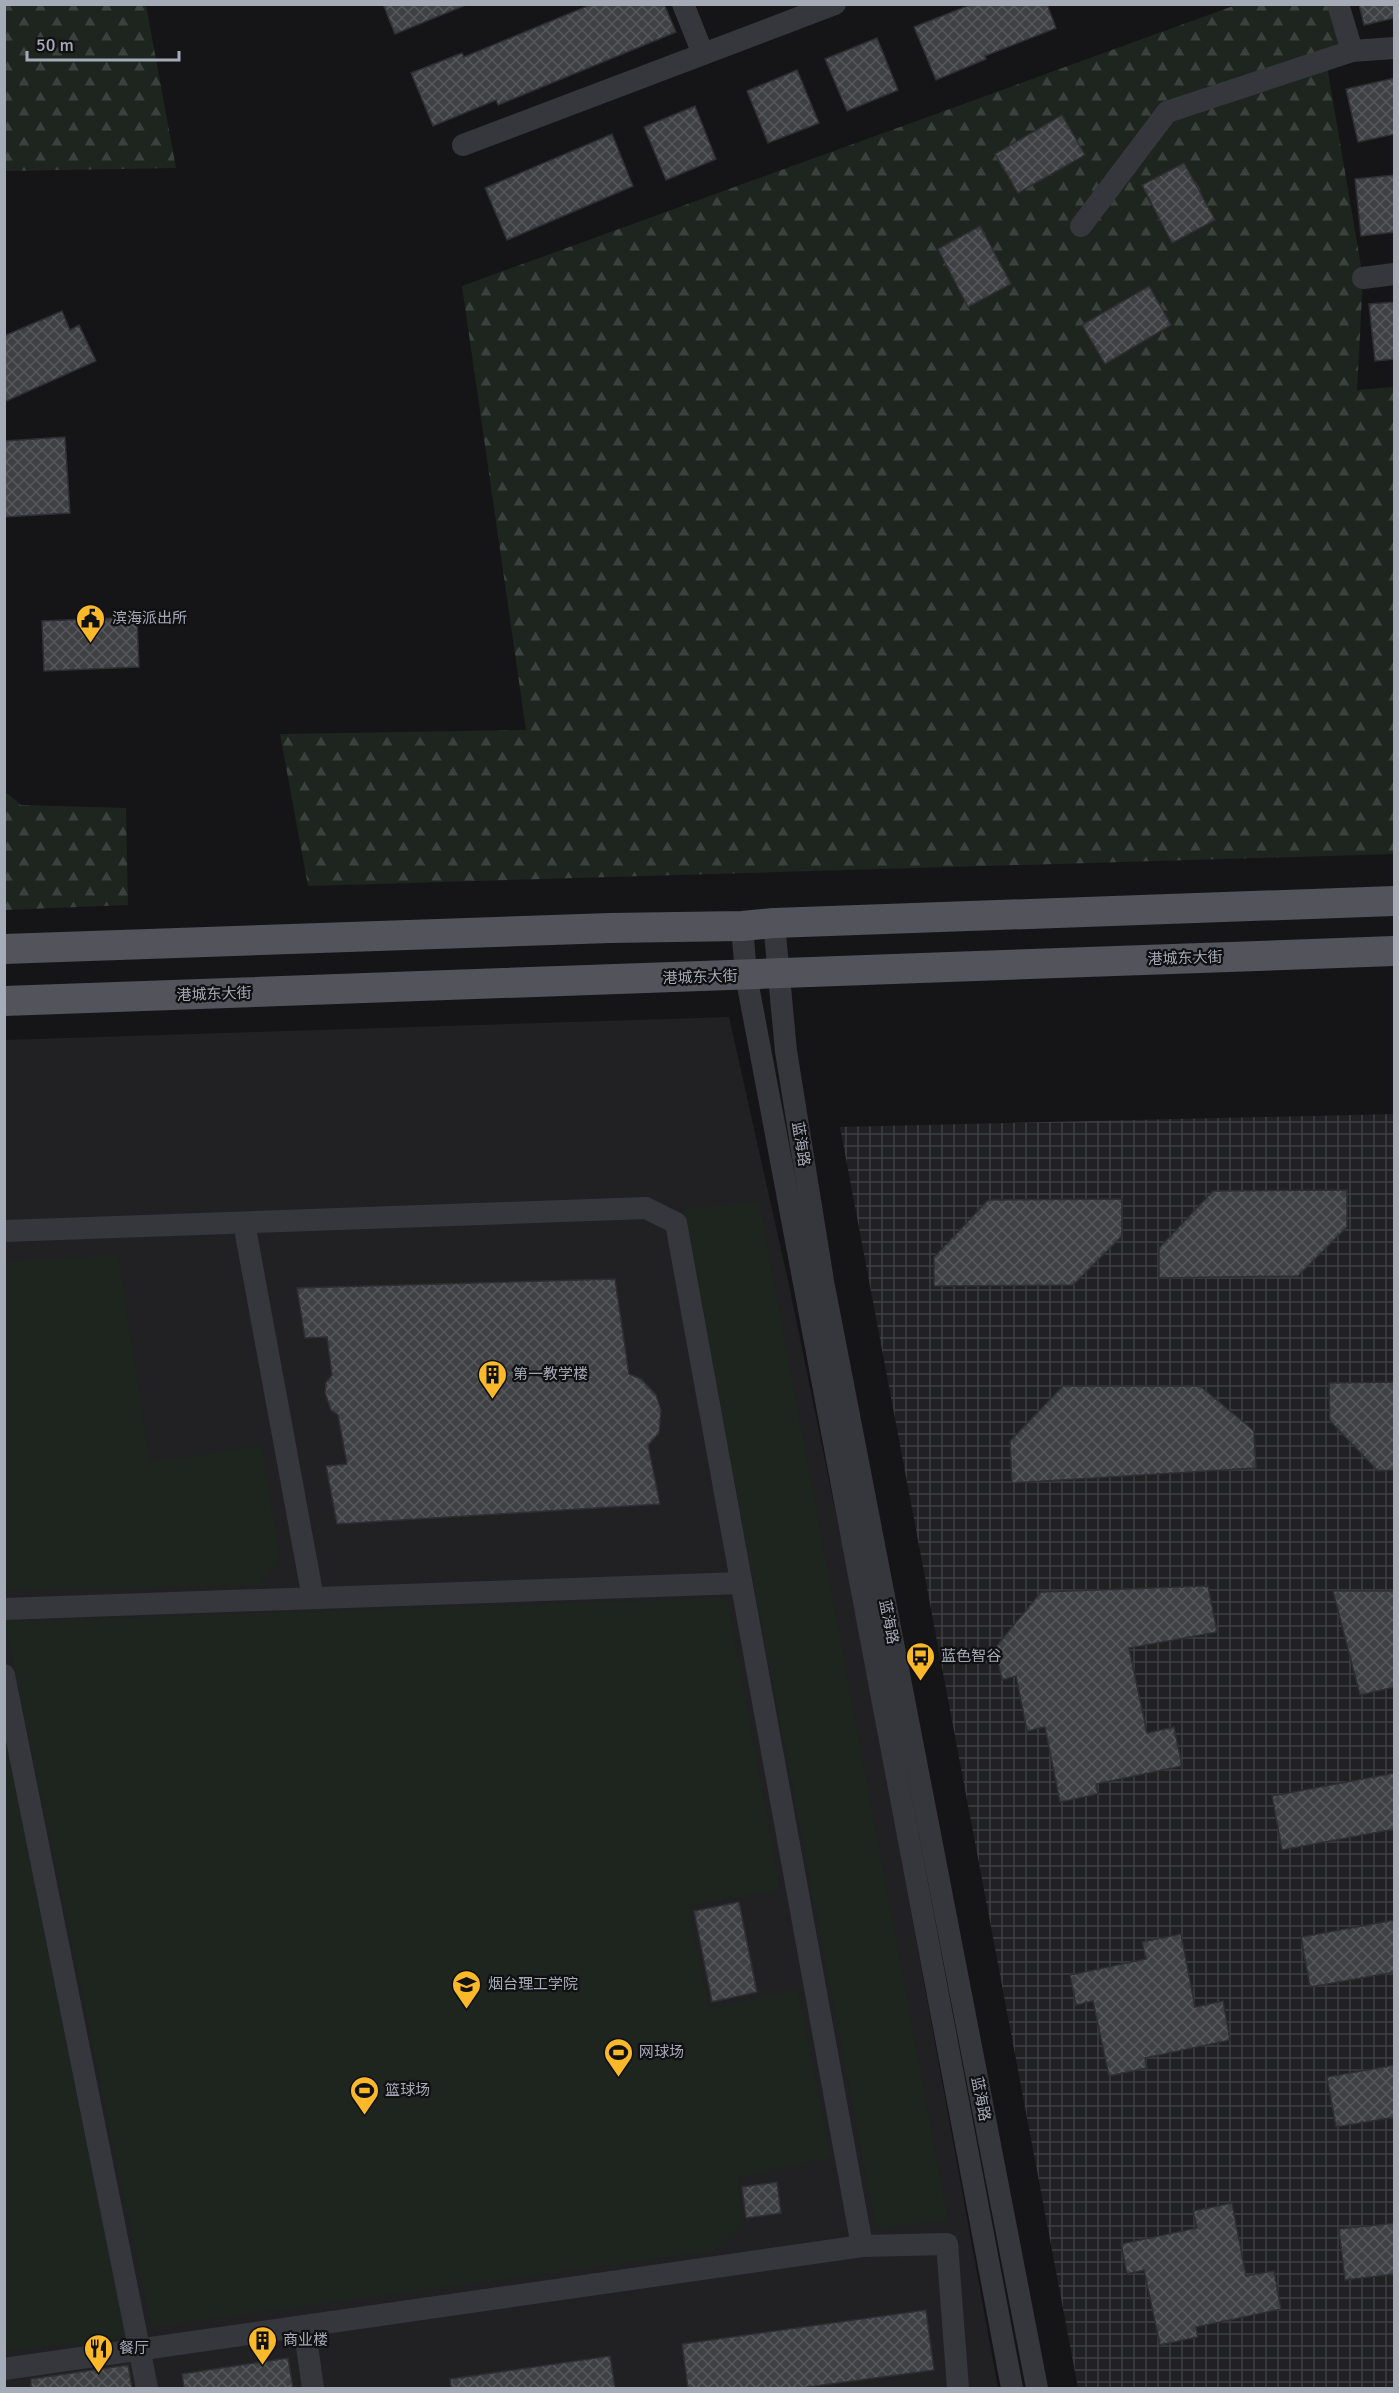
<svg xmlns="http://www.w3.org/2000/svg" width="1399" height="2393" font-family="Signika,'Noto Sans SC',sans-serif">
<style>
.built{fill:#212124}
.industrial{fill:url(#industrial-grid)}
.green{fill:#1d251e}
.forest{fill:url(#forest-firs)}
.building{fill:url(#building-cross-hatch);stroke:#2f2f33;stroke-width:1.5}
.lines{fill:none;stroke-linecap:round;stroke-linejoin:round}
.minor{stroke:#36373c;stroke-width:22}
.major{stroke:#52535b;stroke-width:30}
.labels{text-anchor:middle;stroke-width:4.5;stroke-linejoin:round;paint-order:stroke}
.poi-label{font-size:15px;fill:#a6abb8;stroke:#101012;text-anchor:start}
.street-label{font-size:15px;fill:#a6abb8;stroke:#101012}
</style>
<defs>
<pattern id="industrial-grid" width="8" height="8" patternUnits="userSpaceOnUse" patternTransform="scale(1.5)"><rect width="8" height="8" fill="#212124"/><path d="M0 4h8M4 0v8" fill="none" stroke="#3e3f42"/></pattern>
<pattern id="forest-firs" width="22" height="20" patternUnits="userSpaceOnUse" patternTransform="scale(1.5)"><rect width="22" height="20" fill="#1d251e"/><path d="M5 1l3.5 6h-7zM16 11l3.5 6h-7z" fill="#3b423d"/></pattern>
<pattern id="building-cross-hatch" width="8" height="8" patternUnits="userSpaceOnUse" patternTransform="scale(1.5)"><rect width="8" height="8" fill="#3f4044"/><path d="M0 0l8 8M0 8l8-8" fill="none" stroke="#58595d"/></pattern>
</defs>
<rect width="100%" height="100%" fill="#151517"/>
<path class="built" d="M729 1017 789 1285 860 1631 998 2388H5L4 1040Z"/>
<path class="industrial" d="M1394 1114V2388H1078L840 1127Z"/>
<g class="green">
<path d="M759 1201 948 2220 876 2229 683 1209Z"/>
<path d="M118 1255 150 1463 261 1445 280 1558 259 1585 5 1590V1262Z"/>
<path d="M727 1598 780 1889 688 1907 709 2008 798 1990 831 2157 738 2178 742 2224 714 2251 151 2327 5 1621Z"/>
<path d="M4 1724 127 2338 5 2351H4Z"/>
</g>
<g class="forest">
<path d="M4 5H146L176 168 5 171Z"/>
<path d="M1236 5H1338L1352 51 1326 60 1363 278 1357 390 1394 387V854L308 886 280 734 526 730 462 286Z"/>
<path d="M4 791 21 805 126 808 128 905 5 910Z"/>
</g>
<g class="building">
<path d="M383 4H466V5L395 34Z"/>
<path d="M664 4 676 32 498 105 496 100 433 126 411 73 462 53 464 57 590 5Z"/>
<path d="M1047 4 1056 28 985 56 986 59 936 80 914 27 970 5Z"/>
<path d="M1359 4H1395V18L1364 25Z"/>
<path d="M877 38 898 90 847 111 825 59Z"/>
<path d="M797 70 819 123 768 143 747 91Z"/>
<path d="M1395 78V134L1358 142 1346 89Z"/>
<path d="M695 106 716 159 666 180 644 127Z"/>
<path d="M1062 115 1085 155 1018 193 995 154Z"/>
<path d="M612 134 633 186 507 240 485 188Z"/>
<path d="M1184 163 1215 220 1172 243 1142 185Z"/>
<path d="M1395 175V232L1361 236 1355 179Z"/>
<path d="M980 226 1011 284 968 307 938 249Z"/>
<path d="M1149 286 1171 325 1105 364 1082 325Z"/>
<path d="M1395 302V359L1375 361 1369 304Z"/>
<path d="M62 311 70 330 79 325 96 361 4 402V336Z"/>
<path d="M65 437 70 513 4 517V441Z"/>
<path d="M137 617 139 667 44 671 42 621Z"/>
<path d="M1347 1190V1227L1298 1276 1159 1278V1248L1213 1191Z"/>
<path d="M1122 1199V1236L1073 1285 934 1286V1257L988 1200Z"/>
<path d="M615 1279 629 1374 641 1379 656 1395 661 1410 659 1433 648 1445 660 1504 337 1524 326 1466 347 1464 338 1415 331 1410 325 1393 326 1382 332 1375 327 1337 305 1338 297 1288Z"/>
<path d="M1395 1382V1470L1378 1471 1330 1421 1329 1383Z"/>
<path d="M1063 1386H1200L1254 1431 1256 1468 1012 1483 1010 1441Z"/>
<path d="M1208 1586 1217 1632 1129 1648 1147 1733 1174 1727 1182 1766 1096 1784 1098 1794 1060 1802 1045 1727 1027 1731 1016 1676 1002 1680 995 1648 1041 1592Z"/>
<path d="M1333 1591H1395V1687L1360 1695Z"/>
<path d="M1395 1773V1829L1282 1850 1272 1796Z"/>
<path d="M739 1902 757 1992 712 2002 694 1911Z"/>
<path d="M1395 1920V1972L1310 1987 1301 1937Z"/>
<path d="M1181 1934 1195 2007 1223 2001 1230 2040 1145 2058 1147 2068 1109 2076 1093 2001 1076 2005 1070 1975 1146 1959 1142 1942Z"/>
<path d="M1395 2065V2117L1336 2127 1327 2077Z"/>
<path d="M777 2182 781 2213 746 2218 742 2187Z"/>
<path d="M1232 2203 1246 2276 1274 2271 1281 2309 1196 2327 1198 2337 1160 2345 1144 2270 1127 2274 1121 2244 1197 2228 1193 2211Z"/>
<path d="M1395 2223V2274L1345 2280 1339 2229Z"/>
<path d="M926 2310 934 2370 801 2388H688L682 2344Z"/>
<path d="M610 2356 615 2388H451L450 2379Z"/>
<path d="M288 2358 293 2388H184L182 2374Z"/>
<path d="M128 2365 132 2388H31V2379Z"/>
</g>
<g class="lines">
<g class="minor">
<path d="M683 4 703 54"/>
<path d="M1338 4 1352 51 1394 48"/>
<path d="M463 145 835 4"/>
<path d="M1081 226 1167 112 1352 51"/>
<path d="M1363 278 1394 274"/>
<path d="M774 923 786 1051 823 1281 1037 2388"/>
<path d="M742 926 746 975 1012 2388"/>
<path d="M244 1223 313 1598"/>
<path d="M4 1231 646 1208 676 1223 862 2246 4 2369"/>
<path d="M4 1609 741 1583"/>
<path d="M4 1675 147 2388"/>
<path d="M862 2246 947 2244 958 2388"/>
<path d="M304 2326 313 2388"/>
</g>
<g class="major">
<path d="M4 949 610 928 742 926 774 923 1394 901"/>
<path d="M4 1001 1394 951"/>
</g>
</g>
<defs>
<symbol id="civic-pin" viewBox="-11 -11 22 30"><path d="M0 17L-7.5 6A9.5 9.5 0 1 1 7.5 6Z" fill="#fbb929" stroke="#101012"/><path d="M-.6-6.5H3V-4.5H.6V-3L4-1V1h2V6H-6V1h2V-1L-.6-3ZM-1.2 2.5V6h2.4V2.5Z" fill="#111"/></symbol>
<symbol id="building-pin" viewBox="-11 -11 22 30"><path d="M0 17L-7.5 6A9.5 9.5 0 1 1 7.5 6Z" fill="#fbb929" stroke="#101012"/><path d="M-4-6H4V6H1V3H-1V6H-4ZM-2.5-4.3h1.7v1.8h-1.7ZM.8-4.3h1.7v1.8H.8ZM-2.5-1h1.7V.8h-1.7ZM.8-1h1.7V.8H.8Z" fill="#111"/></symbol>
<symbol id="bus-pin" viewBox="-11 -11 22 30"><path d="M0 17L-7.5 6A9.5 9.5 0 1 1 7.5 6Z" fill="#fbb929" stroke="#101012"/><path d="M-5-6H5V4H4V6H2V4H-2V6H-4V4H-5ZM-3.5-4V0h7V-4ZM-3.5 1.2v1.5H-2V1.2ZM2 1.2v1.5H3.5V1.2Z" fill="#111"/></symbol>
<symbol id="university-pin" viewBox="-11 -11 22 30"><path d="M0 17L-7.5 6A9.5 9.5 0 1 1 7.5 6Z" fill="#fbb929" stroke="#101012"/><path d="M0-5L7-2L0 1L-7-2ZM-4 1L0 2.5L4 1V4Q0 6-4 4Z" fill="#111"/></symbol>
<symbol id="stadium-pin" viewBox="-11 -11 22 30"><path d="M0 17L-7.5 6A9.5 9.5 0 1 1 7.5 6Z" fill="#fbb929" stroke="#101012"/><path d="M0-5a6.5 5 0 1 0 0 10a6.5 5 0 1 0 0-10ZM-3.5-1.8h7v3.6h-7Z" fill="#111"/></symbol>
<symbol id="restaurant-pin" viewBox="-11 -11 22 30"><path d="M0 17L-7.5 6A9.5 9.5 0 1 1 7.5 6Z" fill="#fbb929" stroke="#101012"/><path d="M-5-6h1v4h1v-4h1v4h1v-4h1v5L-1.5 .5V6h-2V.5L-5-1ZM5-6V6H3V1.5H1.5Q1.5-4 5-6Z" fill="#111"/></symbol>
</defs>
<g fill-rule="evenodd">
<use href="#civic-pin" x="74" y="602" width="33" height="45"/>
<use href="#building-pin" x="476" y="1358" width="33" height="45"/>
<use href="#bus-pin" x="904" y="1640" width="33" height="45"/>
<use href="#university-pin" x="450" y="1968" width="33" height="45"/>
<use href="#stadium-pin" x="602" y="2036" width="33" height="45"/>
<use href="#stadium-pin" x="348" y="2074" width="33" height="45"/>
<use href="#building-pin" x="246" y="2324" width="33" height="45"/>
<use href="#restaurant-pin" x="82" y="2332" width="33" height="45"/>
</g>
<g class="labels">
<g class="poi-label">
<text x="112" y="623">滨海派出所</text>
<text x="513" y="1379">第一教学楼</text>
<text x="941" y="1661">蓝色智谷</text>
<text x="488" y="1989">烟台理工学院</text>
<text x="639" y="2057">网球场</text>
<text x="385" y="2095">篮球场</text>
<text x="283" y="2345">商业楼</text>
<text x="119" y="2353">餐厅</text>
</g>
<g class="street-label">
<text transform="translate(1185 958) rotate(-2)" y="5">港城东大街</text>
<text transform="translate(700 977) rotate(-2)" y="5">港城东大街</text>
<text transform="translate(214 994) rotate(-2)" y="5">港城东大街</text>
<text transform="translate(801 1144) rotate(81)" y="5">蓝海路</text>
<text transform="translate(889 1622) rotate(79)" y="5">蓝海路</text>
<text transform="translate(981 2099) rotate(79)" y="5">蓝海路</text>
</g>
</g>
<rect width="1399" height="2393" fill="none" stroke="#a6abb8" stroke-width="12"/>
<path d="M27 51v9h152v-9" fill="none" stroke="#a6abb8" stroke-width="3"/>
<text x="36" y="51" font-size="18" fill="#a6abb8" stroke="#101012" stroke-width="4.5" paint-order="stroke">50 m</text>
</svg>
